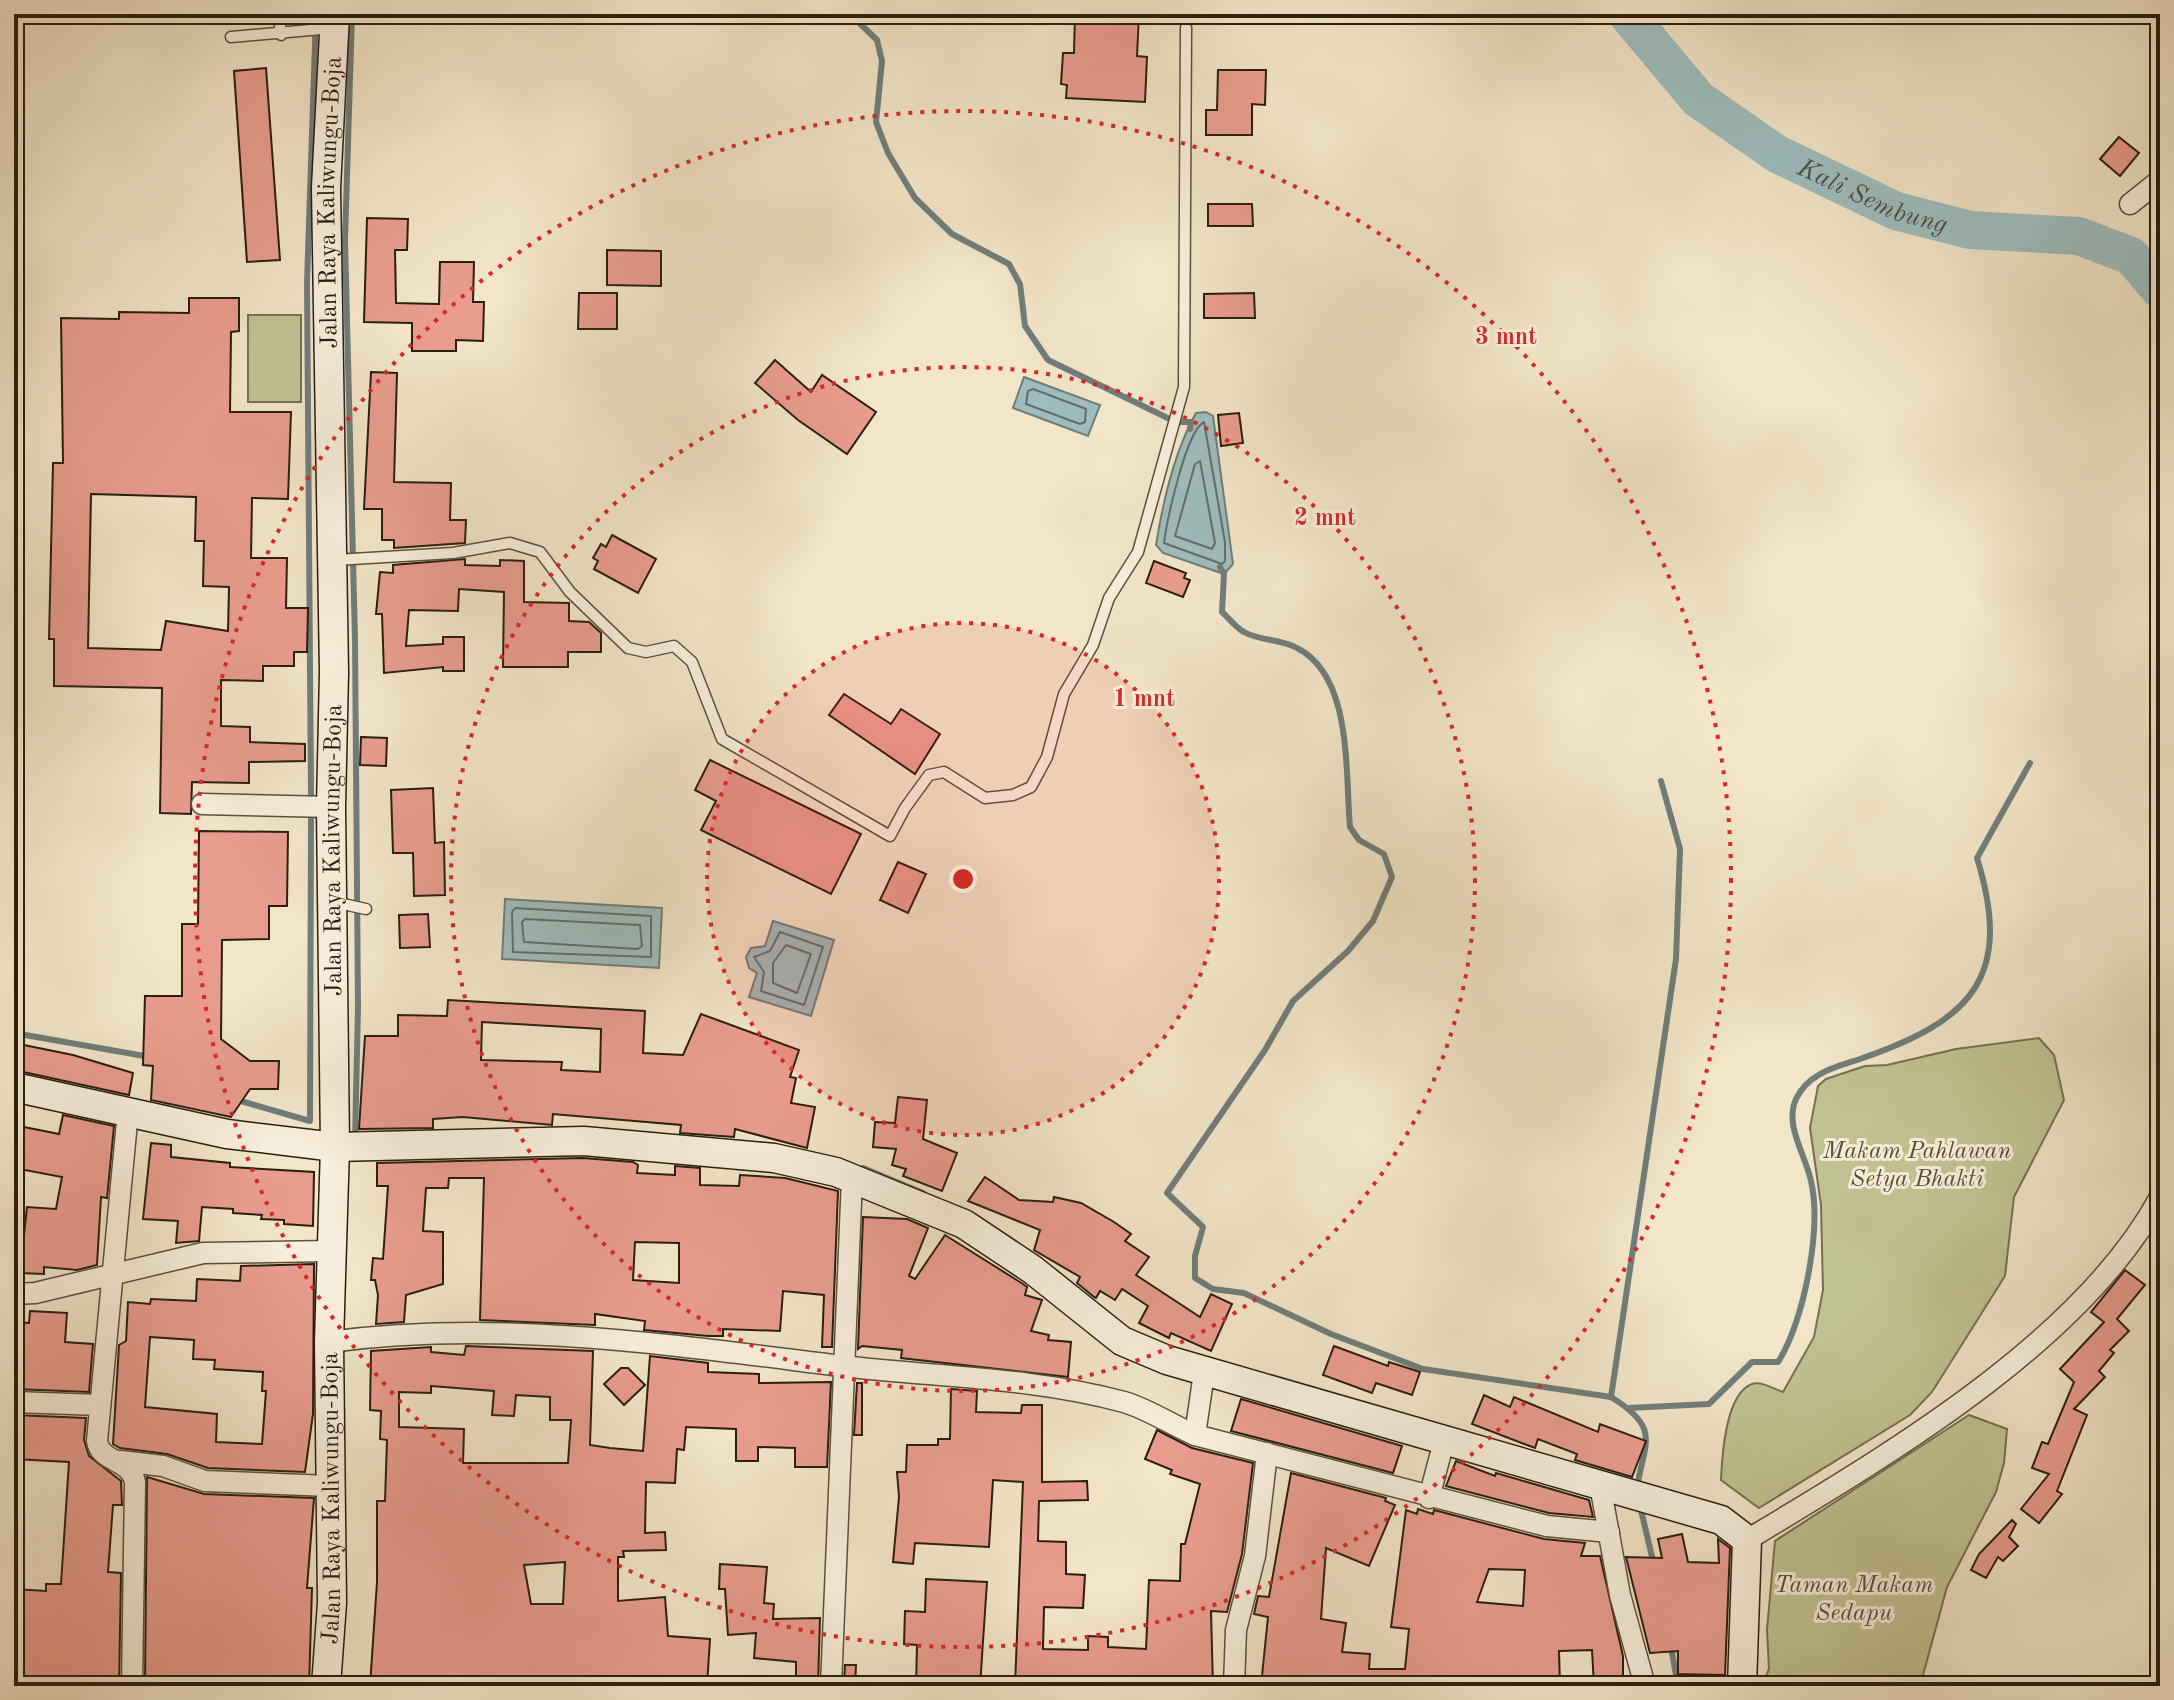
<svg xmlns="http://www.w3.org/2000/svg" width="2174" height="1700" font-family="'Old Standard TT',serif">
<style>
.green{fill:#c1c292;stroke:#767052;stroke-width:2}
.water{fill:#9ebdbe;stroke:#707d79;stroke-width:2}
.lines{fill:none;stroke-linecap:round;stroke-linejoin:round}
.shore{stroke:#646e68;stroke-width:2}
.stream{stroke:#707d79;stroke-width:6}
.river{stroke:#9ebdbe;stroke-width:38}
.building{fill:#e99c8e;stroke:#2a1e11;stroke-width:2;fill-rule:evenodd}
.lane-casing{stroke:#5c503f;stroke-width:13}
.street-casing{stroke:#5c503f;stroke-width:23}
.secondary-casing{stroke:#2a1e11;stroke-width:31}
.lane{stroke:#f7eedb;stroke-width:10}
.street{stroke:#f7eedb;stroke-width:20}
.secondary{stroke:#f7eedb;stroke-width:28}
.ring{fill:none;stroke:#d62828;stroke-width:4;stroke-dasharray:4 8}
.labels{text-anchor:middle;stroke-width:6;stroke-linejoin:round;paint-order:stroke}
.street-label{font-size:24px;fill:#2a1e11;stroke:#f7eedb}
.park-label{font-size:24px;font-style:italic;fill:#574f38;stroke:#f7eedb}
.water-label{font-size:26px;font-style:italic;fill:#4d4e45;stroke:#f7eedb}
.centre{fill:#d62828;stroke:#f7eedb;stroke-width:4}
.ring-label{font-size:24px;text-anchor:middle;font-weight:bold;fill:#d62828;stroke:#f7eedb;stroke-width:6;stroke-linejoin:round;paint-order:stroke}
</style>
<rect width="100%" height="100%" fill="#f2e5c8"/>
<filter id="stains"><feTurbulence type="fractalNoise" baseFrequency=".0025" numOctaves="4"/><feColorMatrix values="0 0 0 0 .2 0 0 0 0 .09 0 0 0 0 .02 0 0 0 .5 -.17"/></filter>
<radialGradient id="worn" r=".72"><stop offset=".6" stop-color="#630" stop-opacity="0"/><stop offset="1" stop-color="#630" stop-opacity=".3"/></radialGradient>
<g class="green">
<rect x="248" y="315" width="53" height="87"/>
<path d="M2039 1038 2054 1055 2064 1100 2014 1197 2005 1276 1932 1392 1910 1415 1759 1508 1721 1480C1722 1457 1725 1394 1752 1384 1762 1381 1774 1389 1783 1392L1814 1337 1823 1290 1821 1205 1810 1128 1818 1086 1826 1079 1865 1066 1887 1065 1956 1049Z"/>
<path d="M1969 1415 2007 1429 2004 1463 1996 1492 1947 1587 1920 1686H1762L1769 1669 1767 1630 1775 1541Z"/>
</g>
<g class="water">
<path d="M1024 377 1100 405 1088 436 1013 408Z"/>
<path d="M1206 412 1213 416 1233 564 1224 574 1163 553 1156 545C1163 501 1174 452 1196 413Z"/>
<path d="M505 899 662 908 659 968 502 959Z"/>
<path d="M773 921 834 940 811 1016 749 997 757 973 749 968 746 957 751 948 765 946Z"/>
</g>
<g class="lines">
<g class="shore">
<path d="M1033 389 1086 409 1085 422 1080 424 1026 404 1028 391Z"/>
<path d="M1204 422 1225 542V561L1222 564 1164 543C1167 520 1186 431 1204 422Z"/>
<path d="M1200 461 1215 543 1212 549 1175 536 1195 464Z"/>
<path d="M515 908 651 916V957L513 952 512 912Z"/>
<path d="M525 919 640 925 642 946 638 949 524 942 522 922Z"/>
<path d="M780 932 823 947 804 1005 761 991 764 972 754 957 770 951Z"/>
<path d="M786 945 811 954 797 993 773 983V963Z"/>
</g>
<g class="stream">
<path d="M352 14 345 240 355 639 358 1008 355 1140"/>
<path d="M850 14 877 40 882 61 876 122 888 153 915 198 952 234 1009 264 1020 284 1025 326 1048 360 1176 422H1191L1190 429"/>
<path d="M1220 567 1224 574 1222 612C1229 618 1236 628 1244 632 1260 641 1281 639 1297 648 1353 676 1345 773 1350 827L1359 840 1384 854 1392 877 1373 921 1348 951 1293 1001 1265 1050 1167 1193 1203 1227 1195 1256V1278L1213 1289 1244 1293 1331 1334 1423 1369 1611 1397C1661 1428 1645 1441 1637 1487"/>
<path d="M311 797 307 283 316 14"/>
<path d="M14 1033 150 1057"/>
<path d="M234 1099 310 1121 311 816"/>
<path d="M863 1168 923 1193"/>
<path d="M1611 1397 1676 959 1680 849 1661 781"/>
<path d="M1628 1408 1709 1404 1752 1362H1778C1804 1322 1822 1228 1811 1181 1806 1156 1784 1125 1796 1099 1808 1073 1836 1067 1860 1059 1971 1021 2014 978 1977 858L2030 763"/>
<path d="M1640 1506 1654 1565"/>
<path d="M1671 1647 1678 1686"/>
</g>
<path class="river" id="s1" d="M1627 14 1698 99 1777 154 1896 211 1970 230 2079 236 2131 256 2160 290"/>
</g>
<g class="building">
<path d="M1075 14H1139L1137 56 1147 57 1145 102 1066 98 1067 85 1061 84 1063 53H1074Z"/>
<path d="M266 68 280 260 247 262 234 71Z"/>
<path d="M1218 70H1266L1265 105 1252 104V135H1206V110H1217Z"/>
<path d="M2119 137 2139 153 2120 176 2100 159Z"/>
<path d="M1208 204H1252L1253 226H1208Z"/>
<path d="M367 218 408 219 407 250H395L396 303 439 304 440 262H474L473 302H484L483 341 456 340V351H412V323L364 322Z"/>
<path d="M607 250 661 251V286L607 285Z"/>
<path d="M579 293H617V329H578Z"/>
<path d="M1254 293 1255 318H1204V294Z"/>
<path d="M189 298H239V331L231 332 230 412H291L288 499 252 498 251 558H287L286 608H308L307 652H294V666H263V681L221 680V726L250 727V742L305 744V761L249 762V783L192 782 191 814 160 813 162 688 54 686V639H49L53 463H63L61 318 119 319V312L189 313ZM91 494 196 497 195 541H204L203 586 229 587 228 631 166 621 161 650 88 648Z"/>
<path d="M775 360 811 392 822 375 876 412 847 454 798 420 755 383Z"/>
<path d="M371 372 397 373 394 482 451 483 450 520H466L465 543 394 548V540H382V509H364Z"/>
<path d="M1239 413 1243 443 1221 446 1218 415Z"/>
<path d="M612 535 656 559 638 593 594 569 598 561 593 558 601 544 606 547Z"/>
<path d="M465 559V565L500 566V560L524 561V602L569 603V621L589 622 601 633V652H568V667H503L504 592 459 589 458 611 409 610 406 646 443 644V637H464V671H443V667L384 673 382 614H376L380 572 393 573V565Z"/>
<path d="M1154 561 1186 573 1184 578 1190 580 1183 597 1146 583Z"/>
<path d="M844 694 891 724 901 709 940 734 915 774 829 715Z"/>
<path d="M361 737 387 738 386 766 360 765Z"/>
<path d="M710 760 861 834 831 894 701 830 716 801 695 790Z"/>
<path d="M433 788 435 843 444 842 445 895 414 896 413 853H393L391 790Z"/>
<path d="M199 831 288 832 287 906H269V939L222 940 221 1039 250 1061H279L278 1089H250L231 1117 151 1100 153 1066 143 1065 145 996H182V924H198Z"/>
<path d="M898 862 926 874 908 913 880 900Z"/>
<path d="M428 914 430 947 400 948 399 915Z"/>
<path d="M448 1000 645 1011 643 1053 683 1055 701 1014 799 1050 790 1077 796 1078 791 1103 815 1107 807 1148 735 1129 734 1137 680 1133 681 1125 553 1114 552 1125 463 1117 433 1119V1128L359 1129 365 1036H398V1015L447 1016ZM482 1022 601 1029 600 1072 561 1070 562 1062 481 1060Z"/>
<path d="M14 1043 73 1055 133 1073 129 1095 14 1070Z"/>
<path d="M898 1097 927 1100 923 1139 957 1153 942 1191 903 1176 906 1169 892 1165 896 1149 873 1147 875 1122 895 1123Z"/>
<path d="M63 1115 114 1126 107 1198 101 1197 97 1265 77 1270 44 1267V1274L20 1273 27 1207 56 1209 62 1177 14 1168V1125L59 1134Z"/>
<path d="M151 1143 171 1145V1157L230 1163V1167L314 1172 313 1226 284 1224V1220L261 1219 262 1215 233 1213V1209L202 1207 199 1241 176 1243 178 1221 143 1219Z"/>
<path d="M583 1158 633 1162 638 1165 637 1173 675 1175V1166L700 1168V1185L739 1186 740 1175 785 1178 838 1191 832 1347H822L824 1295 783 1291 780 1331 723 1329V1336H708L644 1330 645 1321 595 1314V1325L480 1320 484 1178H449L448 1188H426L423 1231 443 1232V1284L406 1295 404 1322 376 1324 378 1295 375 1280H371L373 1258 383 1259 388 1186H377V1163ZM635 1242 679 1243V1283L633 1280Z"/>
<path d="M985 1177 1019 1200 1053 1202 1054 1197 1081 1203 1114 1222 1131 1234 1125 1241 1149 1257 1136 1275 1200 1317 1211 1294 1232 1304 1211 1351 1171 1333 1169 1338 1139 1323 1148 1306 1122 1289 1115 1300 1100 1291 1096 1298 1094 1297 1077 1283 1080 1277 1034 1250 1040 1230 968 1201Z"/>
<path d="M863 1217 907 1219 928 1228 909 1276 915 1279 945 1235 1023 1284 1027 1287 1025 1295 1042 1300 1031 1331 1049 1335 1048 1340 1071 1342 1068 1377 901 1358 902 1350 862 1346 858 1349Z"/>
<path d="M314 1264 313 1414 305 1472 208 1468 167 1454 120 1448 113 1444 119 1345 126 1341 128 1302 150 1304 151 1299 196 1301 197 1279 240 1281 241 1266ZM150 1337 194 1340 193 1359 215 1360 214 1369 263 1372 262 1391H266L262 1444 216 1442 217 1414 145 1407Z"/>
<path d="M2125 1270 2145 1285 2117 1319 2129 1331 2110 1350 2114 1353 2099 1371 2105 1377 2074 1409 2087 1415 2057 1491 2062 1494 2039 1523 2021 1509 2049 1474 2032 1468 2042 1442 2048 1444 2074 1382 2060 1369 2104 1322 2091 1312Z"/>
<path d="M30 1311 67 1313 65 1342 93 1344 89 1392 14 1389 16 1322 29 1323Z"/>
<path d="M466 1346 593 1351 590 1445 610 1448 643 1451 650 1356 708 1363V1372L759 1374V1383L831 1382 827 1467H795V1448L758 1447V1461H736V1429L686 1427 684 1450 677 1449 675 1483 646 1482 645 1533 665 1532 666 1550 623 1551 624 1557H618V1601L665 1597 668 1636 710 1639 707 1686H562V1681H498V1686H481V1680L415 1679V1686H370L377 1582V1501H385L387 1440 380 1439 381 1411 370 1410 371 1351 431 1347V1352L464 1355ZM431 1386 494 1391 492 1415 514 1416 516 1395 550 1397V1420H571L568 1463H463L464 1429 399 1427V1392L431 1393ZM565 1562 563 1604H531L524 1565Z"/>
<path d="M1334 1346 1388 1366 1389 1362 1420 1372 1412 1395 1376 1383 1372 1393 1323 1375Z"/>
<path d="M621 1368H628L645 1385 624 1405 604 1384Z"/>
<path d="M857 1383H862V1435H854Z"/>
<path d="M951 1389 977 1391 976 1412 1021 1413 1022 1405H1042V1482L1087 1481 1088 1500 1039 1501 1038 1541 1066 1542V1574L1085 1575 1083 1608 1044 1607 1043 1649 1088 1650V1636L1108 1637V1647L1146 1649 1149 1580 1180 1581 1181 1544H1185L1200 1484 1170 1474 1172 1470 1145 1459 1157 1430 1192 1448 1253 1463 1242 1554 1227 1612 1211 1611 1213 1686H1015L1023 1482 993 1480 989 1547 915 1543 913 1564 893 1562 899 1497 897 1472H906L907 1445H938V1439H950Z"/>
<path d="M1484 1395 1510 1407 1514 1397 1598 1432 1600 1424 1646 1441 1632 1477 1575 1460 1577 1454 1538 1439 1535 1448 1472 1424Z"/>
<path d="M1241 1399 1402 1446 1393 1473 1231 1431Z"/>
<path d="M14 1415 86 1418 84 1440 89 1456 121 1481 122 1505H113L108 1572 121 1573 119 1686H14V1589L46 1591V1584H61L69 1462 14 1459Z"/>
<path d="M1456 1461 1495 1476 1496 1473 1589 1500 1593 1517 1549 1513 1446 1486Z"/>
<path d="M1291 1473 1386 1498 1385 1501 1395 1505 1369 1566 1326 1548 1321 1619 1346 1623 1342 1652 1370 1654 1369 1669H1405L1409 1629 1391 1627 1406 1510 1417 1514 1418 1509 1433 1514 1434 1510 1544 1539 1585 1543 1581 1556H1600L1623 1656V1686H1594L1592 1650 1559 1651 1560 1686H1355L1296 1677 1295 1686H1261L1268 1617 1254 1614 1258 1596 1269 1597ZM1489 1569 1525 1570 1523 1606 1477 1602Z"/>
<path d="M147 1477 204 1494 314 1498 307 1588H312L309 1686 145 1683Z"/>
<path d="M2012 1520 2016 1524 2009 1537 2018 1546 2003 1561 1998 1557 1986 1578 1971 1570 1979 1554Z"/>
<path d="M1682 1534 1688 1562 1719 1563 1718 1539 1730 1548 1725 1675 1678 1674V1651L1650 1653 1626 1557 1662 1558 1658 1539Z"/>
<path d="M720 1564 767 1567 764 1603 774 1604 773 1619 820 1618 818 1686H796V1662L754 1658 756 1633 728 1635 725 1589H719Z"/>
<path d="M926 1579 987 1582 980 1686H916L917 1645 904 1644 905 1611 925 1612Z"/>
<path d="M845 1665H856L855 1686H844Z"/>
</g>
<g class="lines">
<defs>
<g id="lane">
<path d="M279 14 281 35"/>
<path d="M231 37 333 28"/>
<path d="M335 560 453 553 510 543 540 552 570 592 628 648 646 652 674 646 692 662 722 739 890 836 905 808 929 775 944 772 985 798 1013 795 1031 787 1047 757 1064 694 1093 645 1109 598 1138 552 1184 387 1186 28"/>
<path d="M334 902 366 909"/>
</g>
<g id="street">
<path d="M2130 204 2160 180"/>
<path d="M202 804 331 807"/>
<path d="M128 1111 97 1441C100 1463 130 1458 135 1482L132 1686"/>
<path d="M14 1294 35 1293 203 1253 331 1251"/>
<path d="M329 1342C501 1319 671 1345 842 1366 935 1377 1033 1377 1124 1402 1148 1409 1172 1425 1195 1435"/>
<path d="M1204 1373 1195 1435 1547 1526 1609 1532"/>
<path d="M14 1402 100 1405"/>
<path d="M121 1461 163 1466 205 1481 330 1486"/>
<path d="M1600 1485 1620 1595 1645 1686"/>
<path d="M1429 1498 1444 1441"/>
<path d="M1747 1540C1886 1456 2081 1343 2160 1197"/>
<path d="M831 1686 852 1178"/>
<path d="M1234 1686 1236 1630 1255 1556 1267 1453"/>
</g>
<g id="secondary">
<path d="M14 1087 227 1134 335 1147 584 1141 774 1158 836 1172 964 1224 1033 1270 1122 1341 1167 1360 1721 1520 1747 1540 1742 1686"/>
<path id="s2" d="M326 1686 332 1603 329 1342 335 1147 331 807 334 672 326 188 335 14"/>
</g>
</defs>
<use href="#lane" class="lane-casing"/>
<use href="#street" class="street-casing"/>
<use href="#secondary" class="secondary-casing"/>
<use href="#lane" class="lane"/>
<use href="#street" class="street"/>
<use href="#secondary" class="secondary"/>
</g>
<circle cx="963" cy="879" r="256" fill="#d62828" fill-opacity=".12"/>
<g class="ring">
<circle cx="963" cy="879" r="256"/>
<circle cx="963" cy="879" r="512"/>
<circle cx="963" cy="879" r="768"/>
</g>
<g class="labels">
<g class="street-label">
<text dy="8" stroke="none"><textPath href="#s2" startOffset="1484">Jalan Raya Kaliwungu-Boja</textPath></text>
<text dy="8" stroke="none"><textPath href="#s2" startOffset="836">Jalan Raya Kaliwungu-Boja</textPath></text>
<text dy="8" stroke="none"><textPath href="#s2" startOffset="188">Jalan Raya Kaliwungu-Boja</textPath></text>
</g>
<g class="park-label">
<text x="1917" y="1158">Makam Pahlawan<tspan x="1917" dy="28">Setya Bhakti</tspan></text>
<text x="1854" y="1592">Taman Makam<tspan x="1854" dy="28">Sedapu</tspan></text>
</g>
<g class="water-label">
<text dy="9" stroke="none"><textPath href="#s1" startOffset="312">Kali Sembung</textPath></text>
</g>
</g>
<circle cx="963" cy="879" r="12" class="centre"/>
<g class="ring-label">
<text x="1506" y="344">3 mnt</text>
<text x="1325" y="525">2 mnt</text>
<text x="1144" y="706">1 mnt</text>
</g>
<rect width="2174" height="1700" fill="none" stroke="#f2e5c8" stroke-width="48"/>
<rect x="16" y="16" width="2142" height="1668" fill="none" stroke="#2a1e11" stroke-width="4"/>
<rect x="24" y="24" width="2126" height="1652" fill="none" stroke="#2a1e11" stroke-width="2"/>
<rect width="100%" height="100%" filter="url(#stains)"/>
<rect width="100%" height="100%" fill="url(#worn)"/>
</svg>
